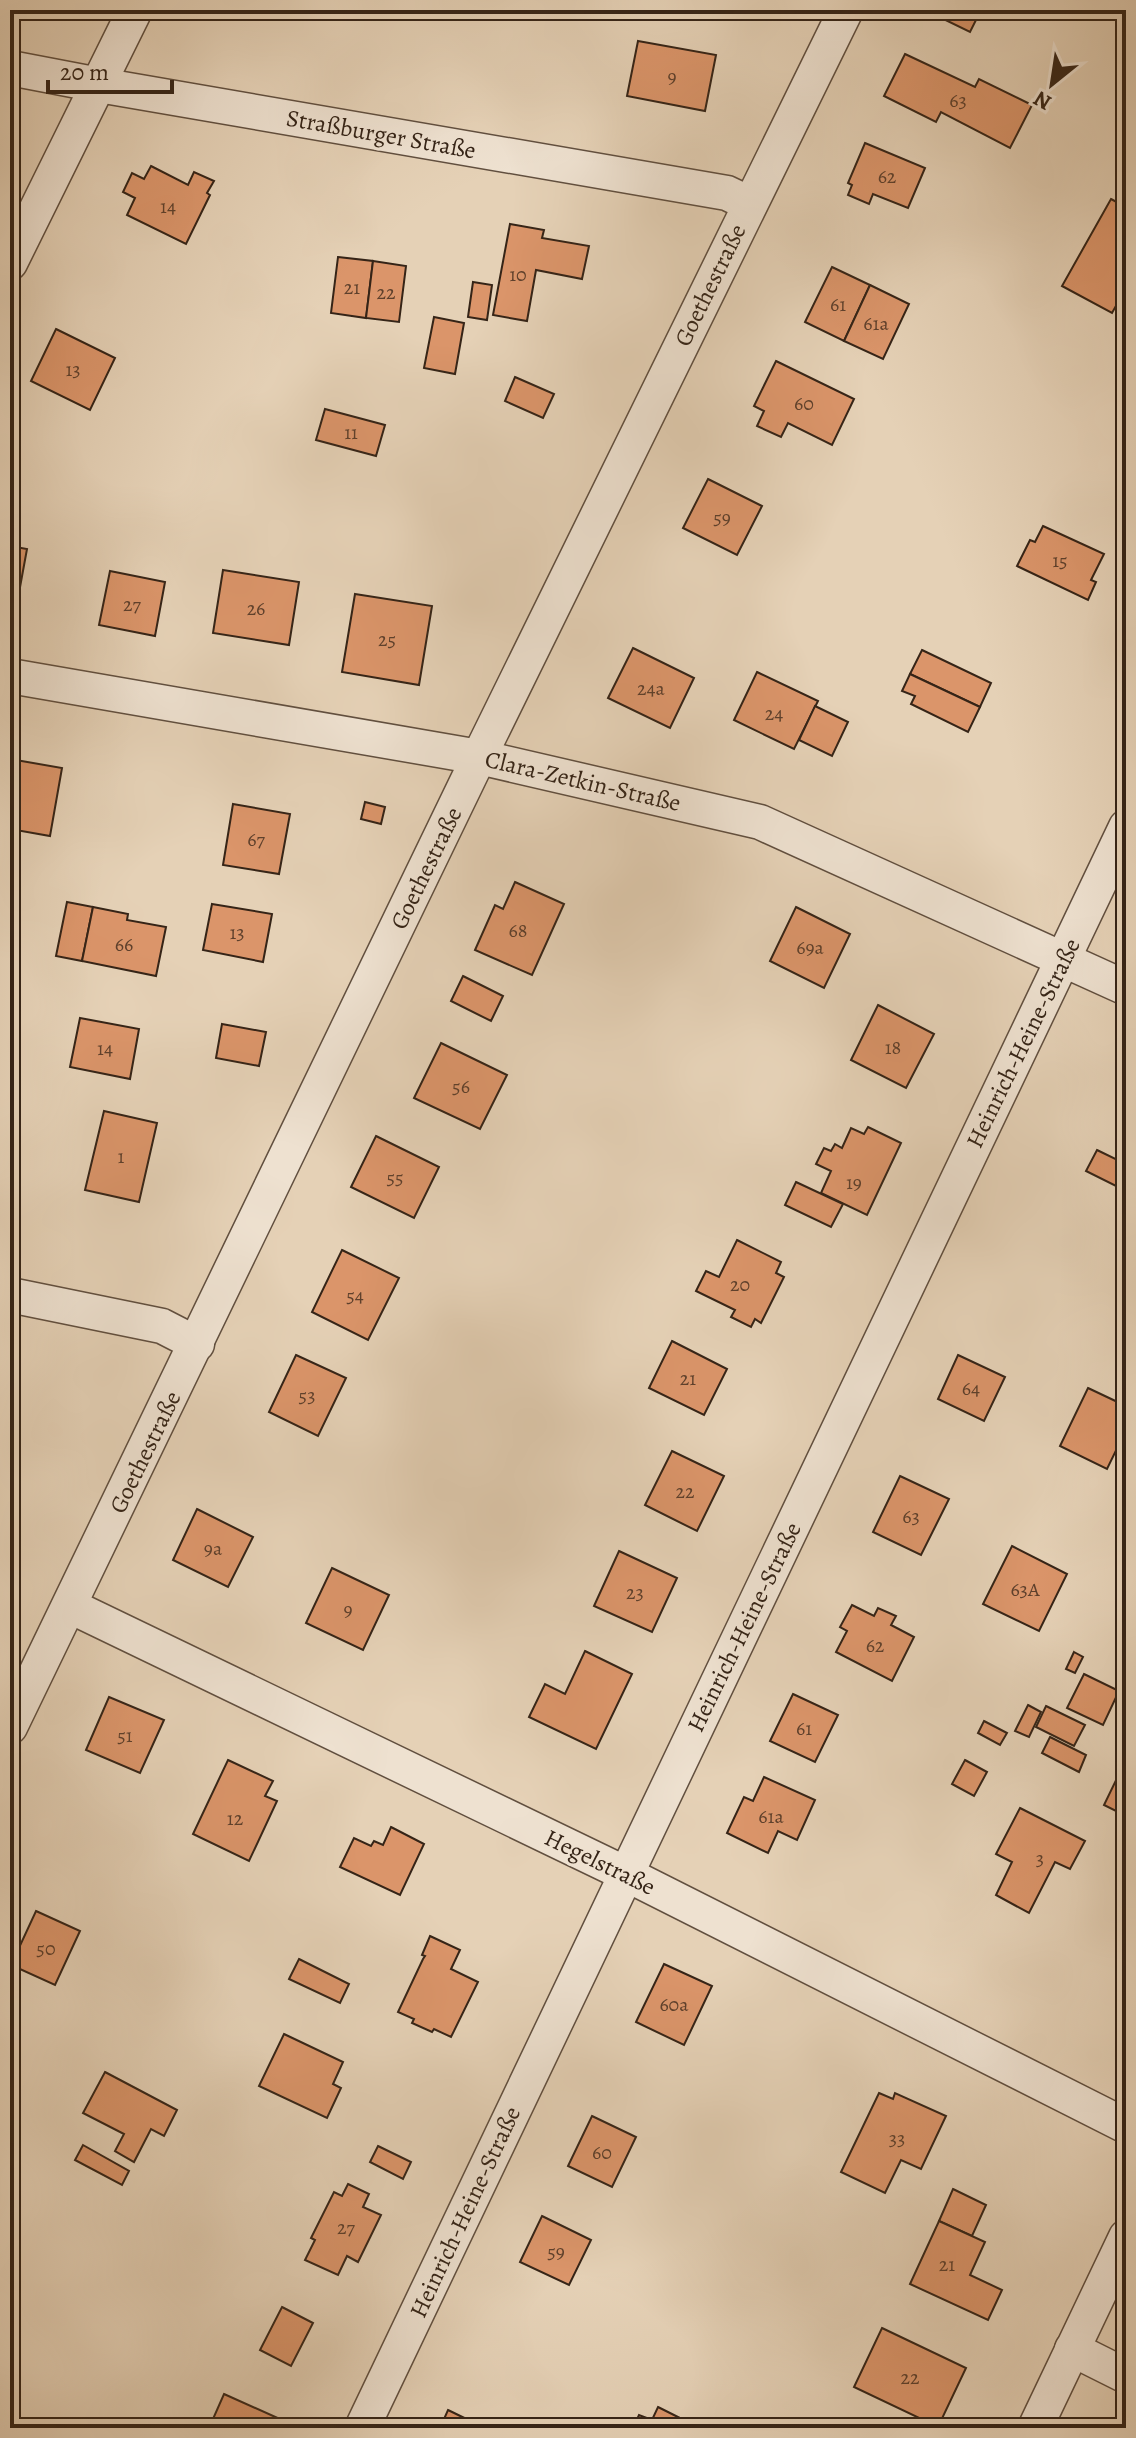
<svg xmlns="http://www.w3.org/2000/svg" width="1136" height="2438" font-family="Alegreya,serif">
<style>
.building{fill:#db956a;stroke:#352417;stroke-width:2}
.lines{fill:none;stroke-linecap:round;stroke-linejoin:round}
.street-casing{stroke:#614f3f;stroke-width:37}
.street{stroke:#eee1d0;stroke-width:34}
.labels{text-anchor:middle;stroke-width:6;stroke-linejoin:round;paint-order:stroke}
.number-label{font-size:20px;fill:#5e402c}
.street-label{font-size:24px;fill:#352417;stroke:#eee1d0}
</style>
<rect width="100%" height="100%" fill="#e5d1b6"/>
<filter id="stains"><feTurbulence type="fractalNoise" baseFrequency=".0025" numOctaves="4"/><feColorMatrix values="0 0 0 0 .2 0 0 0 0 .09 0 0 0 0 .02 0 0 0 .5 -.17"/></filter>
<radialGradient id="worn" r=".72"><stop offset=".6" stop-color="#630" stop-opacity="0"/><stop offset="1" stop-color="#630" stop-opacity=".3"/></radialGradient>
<g class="building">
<path d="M925 10H981L970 32Z"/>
<path d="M638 41 716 55 705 111 627 96Z"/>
<path d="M905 54 975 87 979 79 1032 105 1010 148 941 112 936 122 884 96Z"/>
<path d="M865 143 925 168 908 208 873 194 869 204 848 195 852 185 848 183Z"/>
<path d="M151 166 188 185 194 172 214 181 207 193 210 195 186 244 127 215 135 198 123 192 132 173 144 179Z"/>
<path d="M1111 199 1126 207V288L1112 313 1062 286Z"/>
<path d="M510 224 544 230 542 238 589 246 582 279 536 270 527 321 493 315Z"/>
<path d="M338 257 373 261 366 318 331 313Z"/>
<path d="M373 261 406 266 399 322 366 318Z"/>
<path d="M832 267 870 285 844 341 805 322Z"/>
<path d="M473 282 492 285 487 320 468 317Z"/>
<path d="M870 285 909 304 883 359 844 341Z"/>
<path d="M434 317 464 323 455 374 424 368Z"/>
<path d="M56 329 115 358 90 410 31 381Z"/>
<path d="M776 361 854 399 832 445 788 423 781 437 757 426 764 411 754 406Z"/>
<path d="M515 377 554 394 543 418 505 401Z"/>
<path d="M325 409 385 425 376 456 316 440Z"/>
<path d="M708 479 762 506 737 555 683 528Z"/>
<path d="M1043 526 1104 554 1091 580 1096 582 1088 600 1017 566 1030 540 1035 542Z"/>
<path d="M10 546 27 549 16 609 10 608Z"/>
<path d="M223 570 299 582 289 645 213 633Z"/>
<path d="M110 571 165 582 155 636 99 625Z"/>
<path d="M355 594 432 606 419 685 342 672Z"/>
<path d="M633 648 694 678 670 728 608 698Z"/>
<path d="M922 650 991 683 980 707 910 674Z"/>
<path d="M757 672 818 701 794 749 734 720Z"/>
<path d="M910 674 980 707 968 732 911 704 915 696 902 691Z"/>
<path d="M815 706 848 722 832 756 799 740Z"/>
<path d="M10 759 62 768 50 836 10 829Z"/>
<path d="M365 802 385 807 381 824 361 819Z"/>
<path d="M233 804 290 814 279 874 223 865Z"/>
<path d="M515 882 564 904 532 975 475 950 495 905 503 909Z"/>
<path d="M67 902 93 907 82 961 56 956Z"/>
<path d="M212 904 272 914 263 962 203 950Z"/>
<path d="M93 907 128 914 127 920 166 927 156 976 82 961Z"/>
<path d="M796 907 850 934 824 988 770 961Z"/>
<path d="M463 976 503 996 491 1021 451 1001Z"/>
<path d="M878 1005 934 1034 906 1088 851 1060Z"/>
<path d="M80 1018 139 1029 130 1079 70 1067Z"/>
<path d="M222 1024 266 1032 259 1066 216 1058Z"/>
<path d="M441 1043 507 1075 480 1129 414 1098Z"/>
<path d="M104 1111 157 1123 139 1202 85 1190Z"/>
<path d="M868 1127 901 1143 867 1215 821 1193 831 1171 816 1164 824 1148 831 1151 835 1144 842 1148 851 1128 864 1134Z"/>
<path d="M376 1136 439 1167 414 1218 351 1187Z"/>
<path d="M1097 1150 1126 1164 1124 1190 1086 1171Z"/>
<path d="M796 1182 843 1204 831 1227 785 1205Z"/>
<path d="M737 1240 781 1262 776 1273 784 1277 761 1323 755 1319 751 1327 731 1317 735 1310 696 1291 706 1271 719 1277Z"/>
<path d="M342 1250 399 1278 368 1340 312 1312Z"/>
<path d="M672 1341 727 1369 704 1415 649 1388Z"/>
<path d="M296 1355 346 1378 318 1436 269 1412Z"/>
<path d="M958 1355 1005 1377 984 1421 938 1399Z"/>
<path d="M1088 1388 1126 1406V1430L1107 1469 1060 1446Z"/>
<path d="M672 1451 724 1476 697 1531 645 1505Z"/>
<path d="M900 1476 949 1499 921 1555 873 1532Z"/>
<path d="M197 1509 253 1537 228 1587 173 1560Z"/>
<path d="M1012 1546 1067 1574 1039 1631 983 1604Z"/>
<path d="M619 1551 677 1578 652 1632 594 1606Z"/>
<path d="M332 1568 389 1595 363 1650 306 1623Z"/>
<path d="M852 1605 874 1616 878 1608 896 1616 891 1625 914 1637 892 1681 836 1652 847 1631 840 1627Z"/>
<path d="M585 1651 632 1674 596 1749 529 1717 545 1684 565 1694Z"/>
<path d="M1074 1652 1083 1657 1075 1673 1066 1669Z"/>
<path d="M1084 1674 1119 1691 1103 1725 1067 1708Z"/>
<path d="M793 1694 838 1715 815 1762 770 1741Z"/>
<path d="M109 1697 164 1720 140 1773 86 1750Z"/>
<path d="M1028 1705 1041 1712 1029 1737 1015 1731Z"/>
<path d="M1046 1706 1085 1725 1074 1746 1036 1727Z"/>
<path d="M984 1721 1007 1733 1000 1745 978 1733Z"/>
<path d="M1050 1737 1086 1755 1079 1772 1042 1753Z"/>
<path d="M228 1760 273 1781 265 1796 277 1801 249 1861 193 1834Z"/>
<path d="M965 1760 987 1772 974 1796 952 1784Z"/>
<path d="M1120 1772 1126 1774V1816L1104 1805Z"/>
<path d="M764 1777 815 1800 797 1840 778 1831 768 1853 727 1833 744 1797 753 1801Z"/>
<path d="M1020 1808 1085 1841 1070 1869 1055 1862 1029 1913 996 1895 1012 1862 996 1854Z"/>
<path d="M391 1827 424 1844 400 1895 340 1867 354 1838 371 1846 374 1841 383 1845Z"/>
<path d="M36 1911 80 1931 55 1985 11 1965Z"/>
<path d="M430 1936 460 1950 451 1969 478 1982 451 2037 434 2029 432 2032 412 2023 414 2019 398 2012 423 1959 425 1956 422 1955Z"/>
<path d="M299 1959 349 1984 340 2003 289 1979Z"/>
<path d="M664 1964 712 1986 684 2045 636 2022Z"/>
<path d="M284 2034 343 2062 333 2084 341 2088 327 2118 259 2086Z"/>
<path d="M105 2072 177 2110 164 2136 151 2129 134 2162 115 2151 124 2134 83 2113Z"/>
<path d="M879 2093 893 2099 895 2093 946 2116 921 2169 901 2160 885 2193 841 2172Z"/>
<path d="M592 2116 636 2137 612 2187 568 2166Z"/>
<path d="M83 2145 129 2171 122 2185 75 2160Z"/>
<path d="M378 2146 411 2162 403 2179 370 2162Z"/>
<path d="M348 2184 369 2194 363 2207 381 2215 358 2262 347 2256 338 2275 305 2260 315 2240 311 2238 334 2192 342 2196Z"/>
<path d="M953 2189 986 2205 972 2236 939 2221Z"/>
<path d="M542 2216 591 2240 569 2285 520 2262Z"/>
<path d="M939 2221 985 2242 970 2275 1002 2290 988 2320 910 2284Z"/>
<path d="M282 2307 313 2323 291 2366 260 2350Z"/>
<path d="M882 2328 966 2368 938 2427 854 2387Z"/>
<path d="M224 2394 280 2419 276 2428H209Z"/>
<path d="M658 2407 684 2420 680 2428H633L639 2415 652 2420Z"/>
<path d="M448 2410 485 2428H440Z"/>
</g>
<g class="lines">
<defs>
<g id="street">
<path d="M10 68 99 85 727 193 750 204"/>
<path d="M10 263 135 10"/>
<path d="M10 676 479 757 760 822 1126 988"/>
<path d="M10 1295 162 1326 197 1344"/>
<path d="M70 1606 626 1874 1126 2126"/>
<path d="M10 1727 479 757 846 10"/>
<path d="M1072 2349 1126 2376"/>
<path d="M362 2428 1126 827"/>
<path d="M1035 2428 1126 2237"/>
</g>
</defs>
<use href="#street" class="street-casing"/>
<use href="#street" class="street"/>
</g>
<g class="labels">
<g class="number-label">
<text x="672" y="83">9</text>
<text x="958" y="107">63</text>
<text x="887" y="183">62</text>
<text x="168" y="213">14</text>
<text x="518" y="281">10</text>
<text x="352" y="294">21</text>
<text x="386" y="299">22</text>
<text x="838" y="311">61</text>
<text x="876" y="330">61a</text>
<text x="73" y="376">13</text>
<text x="804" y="410">60</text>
<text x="351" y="439">11</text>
<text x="722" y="524">59</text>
<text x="1060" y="567">15</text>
<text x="132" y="611">27</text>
<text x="256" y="615">26</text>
<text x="387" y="646">25</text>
<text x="651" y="695">24a</text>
<text x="774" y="720">24</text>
<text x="256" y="846">67</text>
<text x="518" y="937">68</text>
<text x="237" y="939">13</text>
<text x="124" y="951">66</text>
<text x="810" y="954">69a</text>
<text x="893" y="1054">18</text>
<text x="105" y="1055">14</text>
<text x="461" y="1093">56</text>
<text x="121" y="1163">1</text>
<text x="395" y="1184">55</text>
<text x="854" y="1189">19</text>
<text x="740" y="1291">20</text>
<text x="355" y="1302">54</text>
<text x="688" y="1385">21</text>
<text x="971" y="1395">64</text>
<text x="307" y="1402">53</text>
<text x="685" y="1498">22</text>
<text x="911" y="1523">63</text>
<text x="213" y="1555">9a</text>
<text x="1025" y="1596">63A</text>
<text x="635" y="1599">23</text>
<text x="348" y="1616">9</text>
<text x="875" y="1652">62</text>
<text x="804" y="1735">61</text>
<text x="125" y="1742">51</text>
<text x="771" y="1823">61a</text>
<text x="235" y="1825">12</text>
<text x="1040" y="1865">3</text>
<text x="46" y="1955">50</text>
<text x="674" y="2011">60a</text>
<text x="897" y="2145">33</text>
<text x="602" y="2159">60</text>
<text x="346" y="2234">27</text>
<text x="556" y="2258">59</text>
<text x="947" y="2271">21</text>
<text x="910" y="2384">22</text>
</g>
<g class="street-label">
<text transform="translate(381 134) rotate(10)" y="8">Straßburger Straße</text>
<text transform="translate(710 285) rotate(-64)" y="8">Goethestraße</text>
<text transform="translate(583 781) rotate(13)" y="8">Clara-Zetkin-Straße</text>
<text transform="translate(426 868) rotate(-64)" y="8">Goethestraße</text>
<text transform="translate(1023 1043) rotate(-64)" y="8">Heinrich-Heine-Straße</text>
<text transform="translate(145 1452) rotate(-64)" y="8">Goethestraße</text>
<text transform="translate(744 1627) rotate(-64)" y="8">Heinrich-Heine-Straße</text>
<text transform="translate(600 1862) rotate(26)" y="8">Hegelstraße</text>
<text transform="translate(465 2212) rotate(-65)" y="8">Heinrich-Heine-Straße</text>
</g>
</g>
<rect width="1136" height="2438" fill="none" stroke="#e5d1b6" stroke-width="40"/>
<rect x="12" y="12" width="1112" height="2414" fill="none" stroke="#352417" stroke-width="4"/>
<rect x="20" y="20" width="1096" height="2398" fill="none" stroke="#352417" stroke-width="2"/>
<g transform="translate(1052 84) rotate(210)" stroke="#eee1d0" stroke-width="6" paint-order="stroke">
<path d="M0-6L14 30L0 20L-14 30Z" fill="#352417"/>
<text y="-12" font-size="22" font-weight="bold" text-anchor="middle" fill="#352417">N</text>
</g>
<path d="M48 80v12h124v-12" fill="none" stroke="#352417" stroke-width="4"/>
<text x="60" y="80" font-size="24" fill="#352417" stroke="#eee1d0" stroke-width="6" paint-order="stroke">20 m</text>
<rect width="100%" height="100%" filter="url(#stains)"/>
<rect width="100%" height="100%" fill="url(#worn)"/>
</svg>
